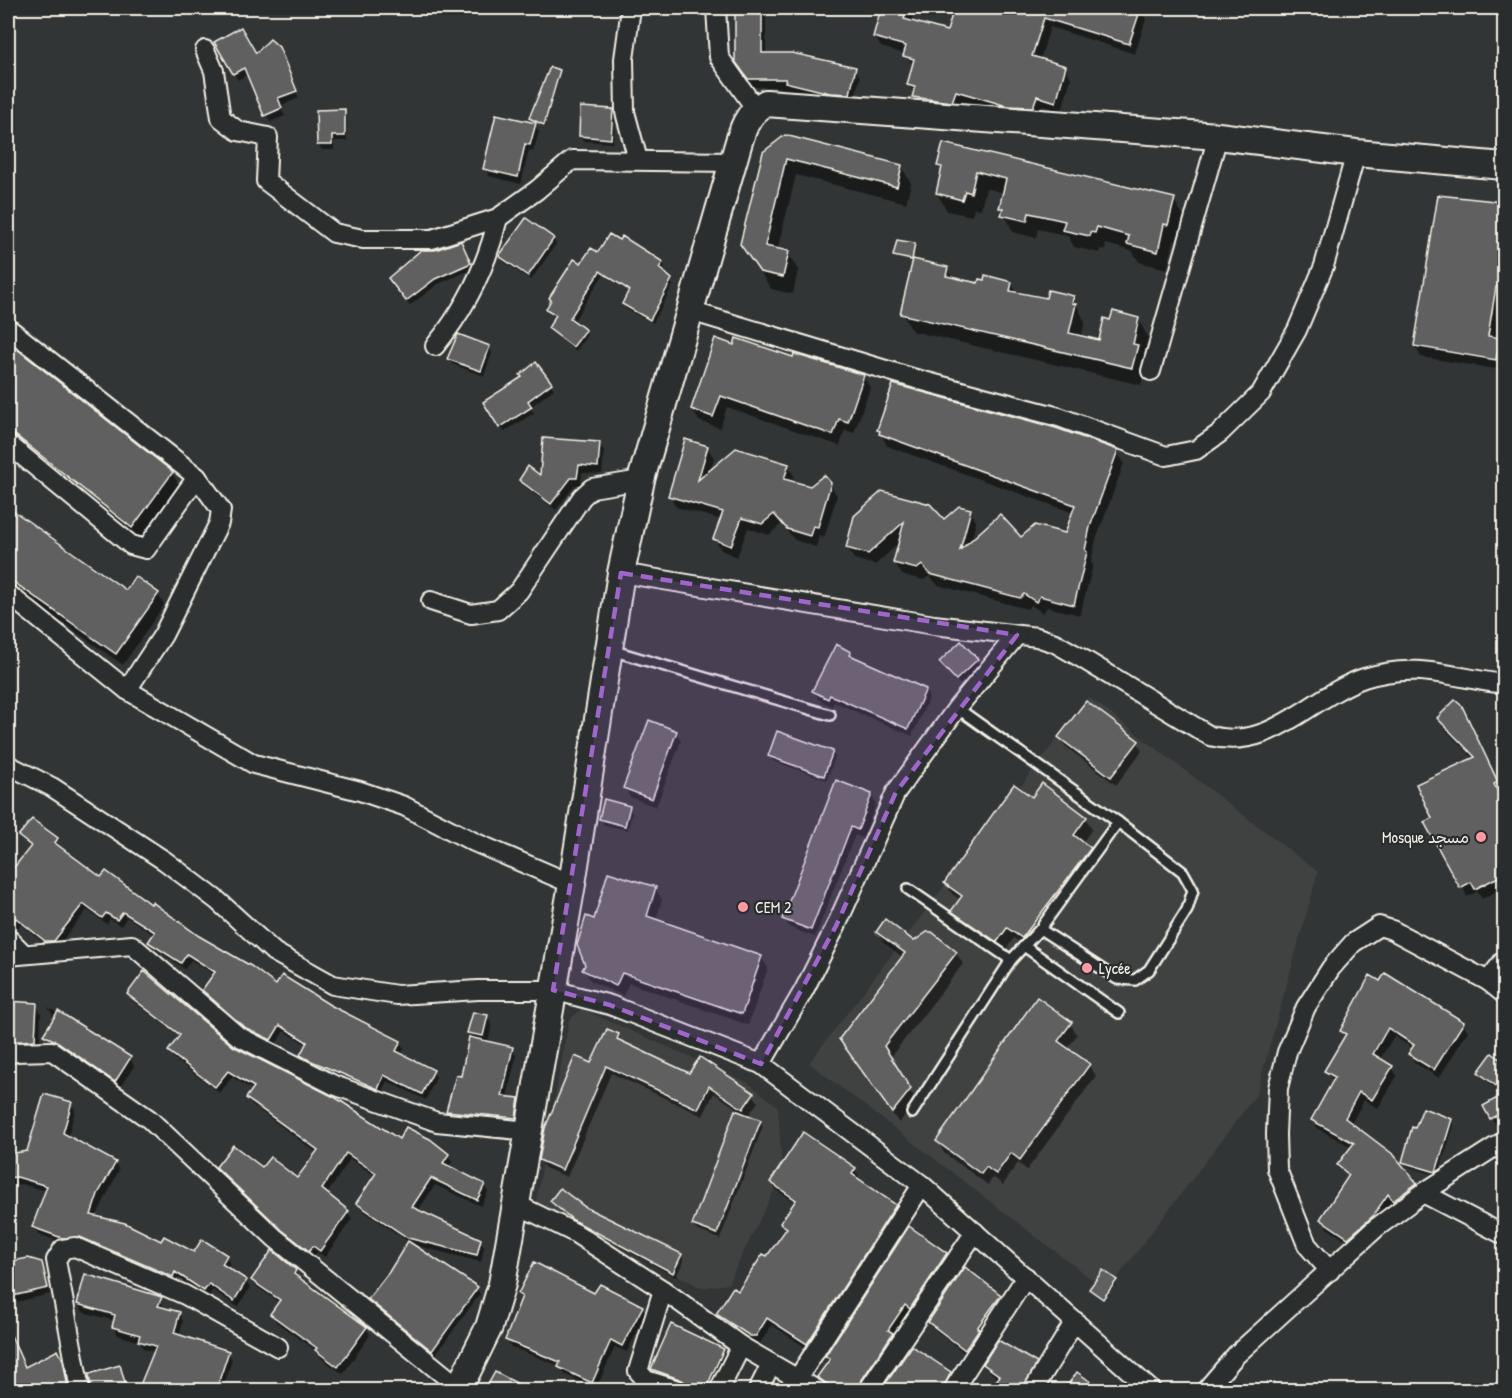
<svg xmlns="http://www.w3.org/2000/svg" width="1512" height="1398" font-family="'Patrick Hand','Playpen Sans Arabic',sans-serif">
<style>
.built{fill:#404242}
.shadow{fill:#0007;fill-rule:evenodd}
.building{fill:#5f605f;stroke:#f4f1e8;stroke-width:1.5}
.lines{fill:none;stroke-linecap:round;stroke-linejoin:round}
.lane-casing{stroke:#f4f1e8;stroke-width:14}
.street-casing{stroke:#f4f1e8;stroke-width:22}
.secondary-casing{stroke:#f4f1e8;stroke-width:30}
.lane{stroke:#2a2d2e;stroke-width:9}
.street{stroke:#2a2d2e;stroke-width:18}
.secondary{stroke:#2a2d2e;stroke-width:26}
.marked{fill:#9f67cb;fill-opacity:0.2;stroke:#9f67cb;stroke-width:4.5;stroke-dasharray:12 8;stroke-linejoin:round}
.poi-dot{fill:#ff9aa2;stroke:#2a2d2e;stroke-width:2}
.labels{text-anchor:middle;stroke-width:4.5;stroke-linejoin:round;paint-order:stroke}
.poi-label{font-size:16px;fill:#f4f1e8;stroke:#2a2d2e;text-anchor:start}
</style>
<rect width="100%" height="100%" fill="#323535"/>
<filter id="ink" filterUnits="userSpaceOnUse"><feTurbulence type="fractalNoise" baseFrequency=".0167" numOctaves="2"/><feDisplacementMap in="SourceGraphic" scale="12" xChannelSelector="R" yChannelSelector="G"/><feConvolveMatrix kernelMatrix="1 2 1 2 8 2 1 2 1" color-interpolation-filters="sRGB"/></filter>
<g filter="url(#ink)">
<g class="built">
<path d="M1089 697 1318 872 1256 1095 1107 1291 809 1063Z"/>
<path d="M582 1009 749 1083 778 1107 782 1174 728 1284 702 1288 536 1202 569 1020Z"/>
</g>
<g class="shadow">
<path d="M668 8H705L704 17 671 13Z"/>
<path d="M737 8H766V54L855 69 860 77 854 102 836 101 775 87H754L737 60Z"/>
<path d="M882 8H910L914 15 911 23 948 33 956 8H1138L1146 19 1135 54 1050 27 1040 60 1065 67 1071 78 1062 111 1042 106 1039 117 1014 116 961 101 958 112 920 107 909 84 914 67 905 54 881 47 875 37ZM905 10H908L904 27 901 26Z"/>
<path d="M216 43 256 56 282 58 299 98 280 106 285 116 270 122 248 74 238 80Z"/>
<path d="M559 72 560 74 545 126 530 118Z"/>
<path d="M612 110 615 116 613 143 583 141 580 136Z"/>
<path d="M344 111 347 116V141H334V150H322L318 144Z"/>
<path d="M535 125 539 132 533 152 529 150 521 184 489 176 485 168Z"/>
<path d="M786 137 901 166 911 183 906 203 796 175 777 251 788 253 798 270 793 294 771 289 742 244Z"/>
<path d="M944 144 1174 200 1184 217 1178 242 1174 241 1167 269 1139 262 1132 251 1106 244 1105 250 1100 249 1099 253 1074 247 1068 236 1038 229 1036 238 1013 232 1001 207 1004 193 986 188 981 209 974 208 972 216 947 211 937 193Z"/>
<path d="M1440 197 1504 204V297H1501L1495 339H1499L1504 349 1502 370 1421 357 1415 346Z"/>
<path d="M553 239 556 244 531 280 504 262 501 256Z"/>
<path d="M461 243 473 269 438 284 410 305 393 284 422 253Z"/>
<path d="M914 245 912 260 947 269 953 279 979 285 1011 283 1018 294 1048 300 1073 297 1085 322 1081 337 1100 342 1138 319 1148 337 1143 358 1147 364 1141 385 912 331 902 313 914 261 895 256Z"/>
<path d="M598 254 662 263 665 267 662 272 673 285 653 323 626 309 623 304 630 292 603 275 573 322 587 335 576 351 553 332 550 328 556 318 547 309 582 265Z"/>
<path d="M8 345 172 473 179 485 139 539 23 447 8 442Z"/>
<path d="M489 347 492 353 484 376 452 364 449 358Z"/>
<path d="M734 347 863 376 870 388 854 433 845 430 840 446 727 407 720 428 699 421 692 409Z"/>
<path d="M536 365 554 389 530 407 534 413 504 432 485 402 524 378Z"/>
<path d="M879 430 1117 452 1124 463 1096 540 1091 562 1093 565 1080 615 1047 607 1043 613 1031 605 1027 609 938 585 929 576 924 580 902 575 895 563 900 542 875 565 854 559 847 548 855 517 944 521 970 510 976 522 971 542 1066 535 1074 513 887 446Z"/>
<path d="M599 444 604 451 602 474 582 473 581 486 575 485 556 510 525 487 521 480 541 478Z"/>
<path d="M707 447 714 458 709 473 788 465 794 476 792 483 810 488 830 484 837 496 824 538 819 536 816 547 795 540 781 524 769 535 748 528 737 557 721 550 715 539 722 520 676 507 670 496Z"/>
<path d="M8 509 126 592 158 594 164 605 123 665 8 584Z"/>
<path d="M850 654 853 658 925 690 929 698 912 736 834 702 832 706 818 699 814 691Z"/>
<path d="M977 660 980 665 960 684 944 667Z"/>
<path d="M1438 718H1467L1503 793 1498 795 1504 807V887L1482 899 1478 891 1467 897 1434 819 1474 759 1444 728Z"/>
<path d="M1504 729V743L1500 735Z"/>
<path d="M676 732 681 741 656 807 630 797 625 788Z"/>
<path d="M1060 737 1138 742 1142 751 1116 785 1065 746Z"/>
<path d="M832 752 835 757 827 780 773 761 770 756Z"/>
<path d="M871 795 876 804 863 838 855 835 815 937 789 927 784 918Z"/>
<path d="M1033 799 1086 818 1092 829 1082 843 1090 849 1096 860 1029 949 1014 938 1004 952 960 922 953 911 961 900 952 894 946 883Z"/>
<path d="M629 807 632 813 628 830 604 825 601 819Z"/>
<path d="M45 831 57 839 59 848 102 879 276 987 329 1007 400 1042 404 1049 401 1055 433 1071 436 1077 426 1100 387 1081 382 1095 314 1066 306 1062 302 1055 307 1045 284 1031 275 1046 250 1033 208 997 204 990 215 975 191 960 185 969 154 948 150 942 154 935 127 917 121 926 110 919 107 924 87 910 57 947 50 948 21 924 16 930 8 923V878Z"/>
<path d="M655 888 662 900 656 920 761 957 768 968 748 1025 629 983 623 996 591 981 584 970 595 921Z"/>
<path d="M877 932 956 953 963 964 890 1058 916 1101 899 1123 840 1040 904 958 884 943Z"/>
<path d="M128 994 232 1047 399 1141 448 1155 452 1162 449 1167 484 1185 488 1192 481 1206 435 1185 418 1211 480 1240 484 1247 481 1262 410 1244 477 1288 480 1294 435 1355 370 1299 409 1242 362 1210 358 1203 376 1176 350 1159 327 1194 348 1212 352 1219 325 1257 317 1252 314 1257 288 1237 222 1174 218 1167 262 1169 297 1180 317 1153 252 1105 248 1098 253 1090 232 1077 220 1093 173 1058 169 1051 180 1037 133 1001Z"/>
<path d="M8 1003 36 1004 41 1013 40 1040 14 1050H8Z"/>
<path d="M48 1007 130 1058 134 1066 120 1088 51 1044 47 1037 60 1028Z"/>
<path d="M487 1016 492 1025 488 1043 512 1049 516 1056 507 1098 518 1099 522 1106 519 1125 452 1118 448 1111 462 1078 473 1040 469 1033Z"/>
<path d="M1070 1023 1077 1035 1067 1049 1089 1065 1096 1076 1027 1170 1018 1163 1003 1185 993 1177 988 1185 944 1153 938 1141Z"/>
<path d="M1463 1023 1468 1031 1439 1078 1415 1063 1410 1054 1413 1049 1394 1036 1380 1059 1392 1067 1397 1076 1378 1108 1364 1100 1351 1124 1393 1156 1421 1193 1399 1209 1393 1201 1378 1225 1354 1246 1327 1228 1322 1219 1349 1178 1339 1165 1352 1147 1318 1129 1313 1120 1334 1082 1326 1071 1346 1038 1341 1031Z"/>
<path d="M618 1036 622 1043 690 1075 753 1094 758 1102 748 1116 760 1121 763 1126 720 1239 696 1230 693 1225 745 1114 714 1093 703 1116 611 1073 567 1177 545 1168 540 1160 592 1064Z"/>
<path d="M1492 1055 1504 1064V1095L1484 1079 1479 1072Z"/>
<path d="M1504 1095V1120L1496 1125 1485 1107Z"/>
<path d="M71 1103 75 1110 68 1137 115 1163 119 1170 96 1217 194 1254 202 1241 226 1256 230 1264 227 1269 246 1281 250 1288 238 1307 213 1290 208 1297 179 1278 177 1284 38 1234 34 1227 47 1191 21 1184 8 1186V1155L29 1152Z"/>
<path d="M1451 1121 1454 1125 1438 1176 1407 1166 1404 1161Z"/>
<path d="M855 1169 859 1177 857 1179 895 1206 899 1214 811 1351 772 1325 760 1343H756L722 1322 718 1314 739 1293 787 1231 782 1223 796 1203 776 1190 772 1183Z"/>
<path d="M551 1201 584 1208 681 1255 684 1260 676 1277 578 1224Z"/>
<path d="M1504 1210V1227L1499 1219Z"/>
<path d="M946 1254 951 1263 864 1390H831L824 1386 819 1377 830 1362 827 1356Z"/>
<path d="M28 1259 41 1263 50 1294 8 1304 13 1314 8 1316V1264Z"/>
<path d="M295 1271 299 1278 366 1328 370 1335 343 1374 321 1358 317 1351 276 1322 272 1314 280 1303 257 1287 253 1280Z"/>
<path d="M86 1276 161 1299 164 1309 179 1313 183 1321 179 1336 228 1353 232 1360 223 1389 226 1390H140L156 1352 144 1349 140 1342 118 1335 113 1327 115 1321 83 1312 78 1304Z"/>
<path d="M1116 1281 1117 1283 1104 1300 1091 1289Z"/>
<path d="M520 1294 595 1295 642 1307 646 1314 627 1352 615 1347 596 1389 564 1374 560 1366 511 1347 507 1340 523 1298Z"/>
<path d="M1000 1296 1004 1303 970 1357 934 1329 929 1322Z"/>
<path d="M8 1330 25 1369 58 1352 66 1368 70 1390H8Z"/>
<path d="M912 1348 950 1373 955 1381 950 1390H883Z"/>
<path d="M723 1350 728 1358 713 1390H690L658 1377 653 1369Z"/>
<path d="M985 1364H1035L1040 1372 1030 1390H991L999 1379 990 1372Z"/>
<path d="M120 1367 128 1390H92L90 1375Z"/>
<path d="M495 1374 527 1390H486Z"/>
<path d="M421 1386 427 1390H417Z"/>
<path d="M970 1386 977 1390H967Z"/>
</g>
<g class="building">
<path d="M735 8H762V53H792L856 67 850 94 830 93 785 82 786 79H748L735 61Z"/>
<path d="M881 8H907L904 19 947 31 954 8H1141L1129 44 1044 18 1032 56 1066 66 1056 102 1037 96 1033 107 1007 106 956 91 952 102 912 97 915 87 907 85 914 59 903 56 906 46 873 37Z"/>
<path d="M241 27 256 53 270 39 279 47 297 91 278 98 282 108 264 116 244 68 233 74 214 42Z"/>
<path d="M550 67 560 70 544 125 529 118Z"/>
<path d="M580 107 613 109 611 139 579 136Z"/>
<path d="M345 109V136H332V145H317L316 110Z"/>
<path d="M496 114 536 123 530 145 525 144 518 177 483 169Z"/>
<path d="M785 135 902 165 897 187 786 159 765 246 789 251 783 277 760 272 740 244 763 152Z"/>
<path d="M943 143 1175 198 1168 225 1164 224 1158 252 1127 244 1129 236 1097 227 1095 233 1090 232V236L1062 230 1065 221 1029 213 1027 221 1001 215 1003 208H999L1006 179 976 171 971 193 965 191 962 200 936 193 942 167 937 166Z"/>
<path d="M1438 195 1504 202V288L1496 287 1488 336 1500 338 1496 360 1414 346Z"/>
<path d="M526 218 554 238 528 276 499 256Z"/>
<path d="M609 234 619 240 622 236 663 262 659 268 672 279 650 320 622 304 629 290 600 271 570 318 586 330 573 347 548 328 556 315 546 309 551 300 549 298 574 259 581 263 591 248 598 252Z"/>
<path d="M897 240 915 243 912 260 893 256Z"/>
<path d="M461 241 471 263 435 279 406 301 388 278 421 250H435Z"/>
<path d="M913 259 948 267 946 276 978 283 979 279 984 280 985 275 1012 282 1010 291 1046 298 1048 290 1074 296 1072 303 1076 304 1069 333 1099 340 1104 318 1110 320 1113 311 1139 318 1133 344 1138 345 1132 368 900 314Z"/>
<path d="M458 334 490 346 481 371 447 359Z"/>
<path d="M715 338 734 345 736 338 793 357 794 354 864 375 848 422 839 419 833 435 721 396 713 417 691 409Z"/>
<path d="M8 342 173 472 132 528 15 435 8 433Z"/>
<path d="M536 362 552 383 528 401 532 407 499 428 483 402 522 377 520 375Z"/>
<path d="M893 384 1056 428 1118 450 1090 527 1085 550 1087 552 1074 605 1040 596 1036 602 1024 594 1020 598 930 574 922 565 917 569 893 563 904 522 868 554 846 548 854 516 882 491 930 504 944 519 959 506 971 509 960 550 1000 514 1021 537 1035 525 1065 533 1075 505 879 434 880 431 877 430Z"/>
<path d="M543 438 600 442 598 467 579 465 577 478H571L551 504 519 480 528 466 540 475Z"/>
<path d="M685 439 708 446 698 480 736 448 789 464 784 479 810 486 824 475 831 483 818 527 813 526 810 536 787 529 774 514 762 524 742 518 731 546 713 539 723 512 668 496Z"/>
<path d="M8 507 126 590 135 576 159 593 116 654 8 578Z"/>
<path d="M961 641 978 659 956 680 939 662Z"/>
<path d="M836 644 851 652 850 655 926 689 908 729 830 695 828 699 812 691Z"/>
<path d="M1455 700 1462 706 1498 782 1494 784 1504 805V874L1475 889 1471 882 1460 888 1424 822 1432 818 1416 784 1475 757 1437 718Z"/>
<path d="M1086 701 1139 741 1111 777 1058 737Z"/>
<path d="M649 720 677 731 652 799 623 788Z"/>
<path d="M777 731 833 751 824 776 768 756Z"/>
<path d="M836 780 872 794 858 830 851 827 811 930 782 919Z"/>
<path d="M1042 783 1087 817 1074 835 1091 848 1022 938 1007 928 997 942 951 911 962 896 944 883 1014 784 1032 797Z"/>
<path d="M604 799 630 806 625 826 599 819Z"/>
<path d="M32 819 58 838 55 843 101 877 106 871 151 904 152 902 199 936 251 966 276 985 282 975 330 1005 401 1041 396 1051 434 1070 422 1094 384 1075 378 1089 309 1060 300 1055 307 1042 280 1025 271 1040 244 1027 202 990 215 972 187 954 181 963 148 942 155 932 123 912 117 920 106 913 102 918 83 904 54 941H45L16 918 8 927V875L31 846 18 836Z"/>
<path d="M608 872 656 887 647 916 762 956 742 1014 622 973 616 986 582 970 585 965 577 945 586 916 594 919Z"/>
<path d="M885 919 914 941 927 932H932L957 952 884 1046 911 1089 892 1113 839 1039 905 953 876 932Z"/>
<path d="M144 971 233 1046 336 1098 399 1139 406 1127 430 1139 449 1154 443 1163 485 1184 477 1200 431 1178 412 1207 481 1239 477 1255 408 1238 356 1203 376 1173 346 1153 322 1189 349 1211 320 1251 313 1246 309 1251 282 1230 216 1167 233 1145 262 1167 270 1157 297 1178 318 1150 246 1098 254 1087 228 1071 215 1087 168 1051 180 1035 127 994Z"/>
<path d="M1385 973 1464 1022 1434 1070 1408 1054 1414 1045 1388 1028 1373 1054 1393 1066 1372 1100 1359 1092 1345 1118 1394 1155 1417 1183 1393 1201 1388 1194 1373 1216 1348 1238 1320 1219 1349 1175 1337 1165 1354 1143 1311 1120 1335 1077 1324 1071 1346 1034 1340 1031 1370 975 1380 981Z"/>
<path d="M1037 997 1072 1022 1058 1041 1090 1064 1020 1160 1011 1153 996 1174 986 1167 981 1174 936 1141Z"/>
<path d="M8 1001 37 1003 35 1040 8 1042Z"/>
<path d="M58 1011 131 1057 115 1082 58 1042 43 1035Z"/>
<path d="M473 1012 488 1015 483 1036 467 1033Z"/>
<path d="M607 1029 619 1034 617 1039 689 1073 700 1057 754 1093 743 1109 709 1086 698 1109 606 1066 562 1170 539 1160 545 1128 575 1056 591 1063Z"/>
<path d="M469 1037 513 1047 502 1096 519 1098 516 1118 446 1111 456 1075 461 1076Z"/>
<path d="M1492 1053 1504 1062V1092L1478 1072Z"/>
<path d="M44 1094 72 1102 63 1133 116 1162 98 1194 91 1215 125 1223 161 1241 164 1236 194 1252 202 1239 227 1255 222 1264 247 1280 234 1301 209 1284 204 1291 175 1272 173 1277 80 1237 62 1238 32 1227 47 1186 17 1177 8 1178V1154L27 1151Z"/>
<path d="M1504 1094V1111L1490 1119 1483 1106Z"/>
<path d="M1423 1108 1452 1119 1436 1172 1402 1162 1412 1127 1415 1128Z"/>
<path d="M735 1110 761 1120 717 1234 692 1225Z"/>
<path d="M803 1132 856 1168 852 1174 896 1205 807 1344 767 1318 756 1336H750L716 1314 733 1287 738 1291 763 1254 767 1256 787 1228 780 1223 796 1200 770 1182Z"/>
<path d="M560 1188 585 1207 682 1254 673 1273 573 1220 550 1201Z"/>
<path d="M909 1226 947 1253 910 1309 905 1305 888 1330 893 1333 859 1384 857 1390H836L817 1377 830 1359 825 1356Z"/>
<path d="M408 1241 478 1287 432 1351 368 1299 389 1272Z"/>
<path d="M272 1250 296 1270 294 1274 367 1327 338 1367 315 1350 317 1348 270 1314 280 1300 251 1280Z"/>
<path d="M28 1258 42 1262 48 1288 8 1297V1262Z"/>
<path d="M534 1262 594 1293 600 1284 643 1306 622 1346 611 1340 592 1383 558 1367 560 1362 505 1340 522 1296 518 1294Z"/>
<path d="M965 1267 1001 1295 977 1328 979 1329 965 1350 928 1322Z"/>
<path d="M1103 1270 1117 1280 1103 1299 1089 1289Z"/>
<path d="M85 1274 162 1297 158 1306 180 1312 174 1333 229 1351 216 1390H138L156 1346 138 1341 140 1335 112 1327 115 1315 77 1304Z"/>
<path d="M671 1324 724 1349 705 1390H693L682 1380 651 1369Z"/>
<path d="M8 1329 25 1367 58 1350 63 1360 68 1388 63 1390H8Z"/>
<path d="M998 1340 1037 1363 1022 1390H989L1000 1376 983 1364Z"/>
<path d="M912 1346 951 1372 942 1390H881Z"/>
<path d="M120 1365 127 1390H91L89 1374Z"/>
<path d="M495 1372 530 1390H485Z"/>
<path d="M1077 1372 1102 1390H1064Z"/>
</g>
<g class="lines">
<defs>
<g id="lane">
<path d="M611 650 830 715"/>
<path d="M957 708 1118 822 1183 872 1193 890 1187 910 1149 970 1135 980 1117 979 1040 929"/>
<path d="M908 889 1011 960"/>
<path d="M1024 946 1119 1013"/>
<path d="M912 1113 1011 960 1040 929 1118 822"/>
</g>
<g id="street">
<path d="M631 8 624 59 625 112 638 160"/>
<path d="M716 8 719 57 755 108"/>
<path d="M205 50 214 71 221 118 238 131 268 137 266 181 334 233 363 239H432L498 218C487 266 466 308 435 346"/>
<path d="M498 218 537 190 572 160 733 162"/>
<path d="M690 311 916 379 1059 417 1166 456 1196 450 1220 433 1261 393 1297 330 1324 266 1356 153"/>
<path d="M8 328 197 477 221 510 219 523 163 635 127 690"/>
<path d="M1151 371 1218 136"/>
<path d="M8 444 131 545 146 549 197 477"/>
<path d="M621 573 934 625 1037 637 1055 643 1083 659 1210 736C1272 752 1311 696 1364 678 1418 661 1452 678 1504 684"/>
<path d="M8 594 127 690 254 764 360 791 404 806 474 842 572 884"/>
<path d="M431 601 471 614 498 610 519 591 582 497 592 488 641 480"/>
<path d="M8 765 52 787 165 861 218 901 274 952 333 985 397 995 478 990H553L610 1005 761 1064 922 1185 1151 1390"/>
<path d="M8 938 24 954"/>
<path d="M8 956 132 945 238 1036 334 1085 437 1122 529 1131"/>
<path d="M1488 981 1504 960"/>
<path d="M8 1055 15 1052 52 1051 149 1119 275 1238 460 1388"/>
<path d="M761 1064 804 990 836 926 896 792 957 708 1017 635"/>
<path d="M1423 1193 1504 1235"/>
<path d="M516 1204 575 1233 663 1290 741 1346 817 1390"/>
<path d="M1330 1271 1307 1245 1277 1169 1276 1134 1278 1088 1287 1052 1306 1007 1331 968 1353 943 1379 926 1392 930 1488 981 1504 994"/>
<path d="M663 1290 638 1371 646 1380 678 1390"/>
<path d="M798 1378 922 1185"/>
<path d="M80 1390 56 1260 63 1249 75 1247 185 1295 278 1347"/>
<path d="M719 1390 741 1346"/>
<path d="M758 1390 771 1364"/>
<path d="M868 1390 975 1232"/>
<path d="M953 1390 1026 1277"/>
<path d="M1033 1390 1075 1321"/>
<path d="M1206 1390 1236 1355 1376 1228 1423 1193 1504 1141"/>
</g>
<path id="secondary" d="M458 1390 489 1327 502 1284 572 884 621 573 641 480 733 162C740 140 743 114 766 103L1218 136 1356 153 1504 166"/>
</defs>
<use href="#lane" class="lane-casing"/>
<use href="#street" class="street-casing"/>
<use href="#secondary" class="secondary-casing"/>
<use href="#lane" class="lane"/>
<use href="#street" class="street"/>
<use href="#secondary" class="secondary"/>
</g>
</g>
<path class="marked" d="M621 573 1017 635 896 792 836 926 761 1064 610 1005 553 990Z"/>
<g class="poi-dot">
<circle cx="1481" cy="837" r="6"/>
<circle cx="743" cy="907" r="6"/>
<circle cx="1087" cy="968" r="6"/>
</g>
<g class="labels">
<g class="poi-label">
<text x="1469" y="843" text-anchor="end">Mosque مسجد</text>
<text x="755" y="913">CEM 2</text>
<text x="1099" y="974">Lycée</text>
</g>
</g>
<rect width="1512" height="1398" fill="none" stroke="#2a2d2e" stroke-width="30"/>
<rect x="15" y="15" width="1482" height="1368" fill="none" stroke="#f4f1e8" stroke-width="2" filter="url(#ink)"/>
</svg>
